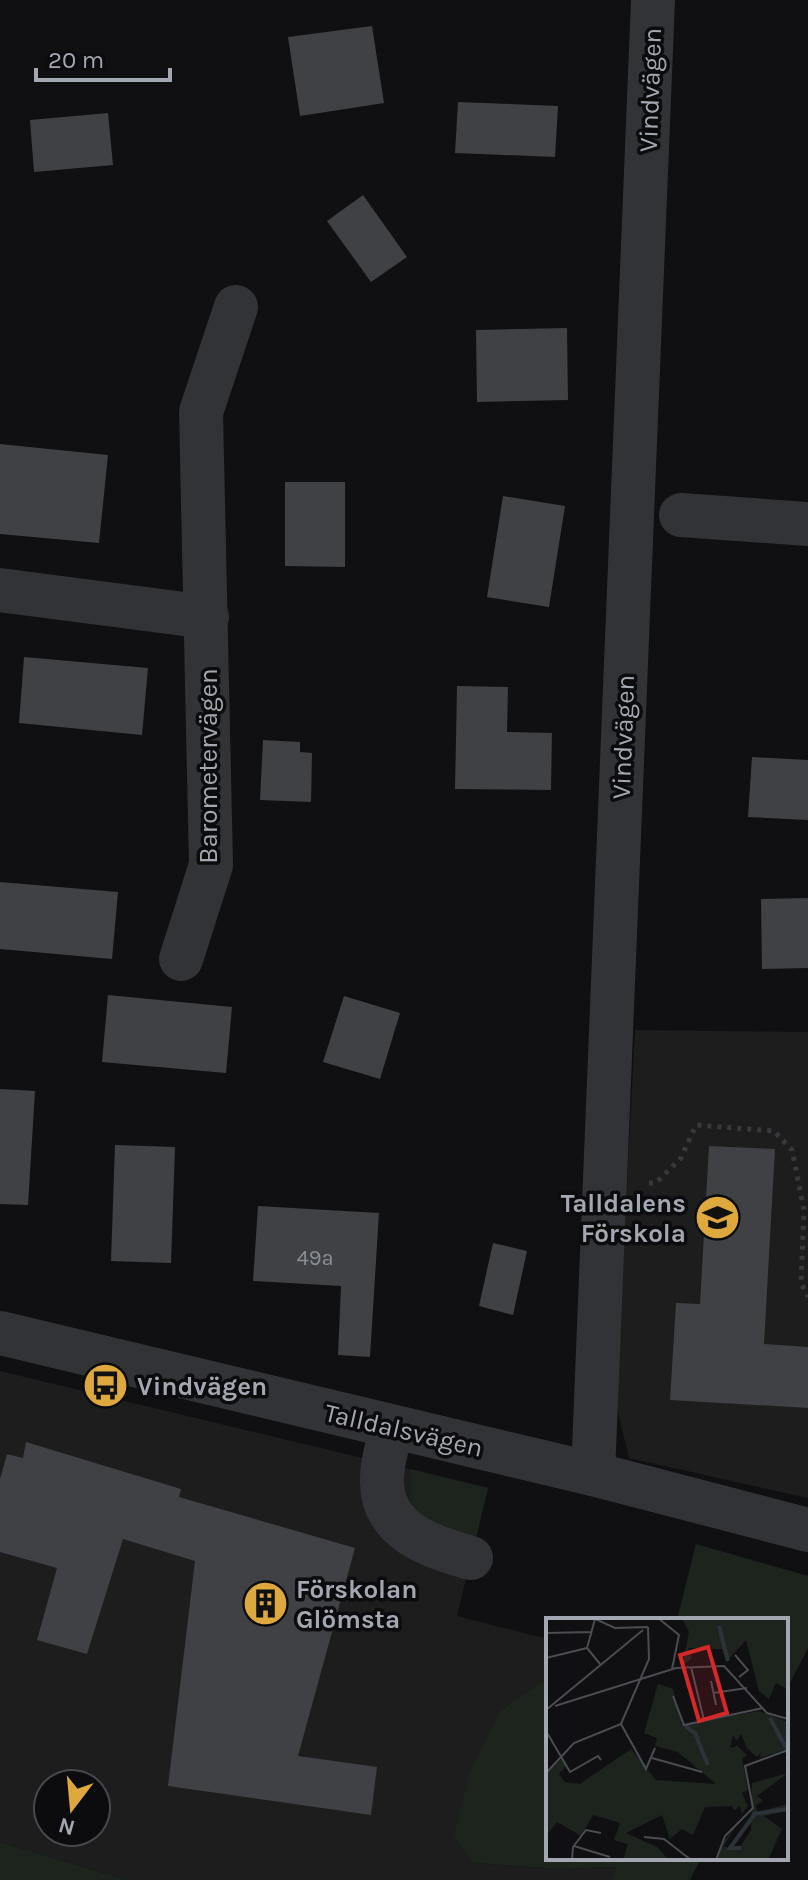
<svg xmlns="http://www.w3.org/2000/svg" width="808" height="1880" font-family="Karla,sans-serif">
<style>
.built{fill:#1d1d1e;fill-rule:evenodd}
.green{fill:#1d241e}
.building{fill:#404145}
.lines{fill:none;stroke-linecap:round;stroke-linejoin:round}
.path{stroke:#38393d;stroke-width:5;stroke-dasharray:4 6;stroke-linecap:butt}
.minor{stroke:#323336;stroke-width:44}
.labels{text-anchor:middle;stroke-width:7;stroke-linejoin:round;paint-order:stroke}
.number-label{font-size:22px;fill:#8a8e96}
.street-label{font-size:26px;fill:#a3a7b1;stroke:#0c0b0d}
.poi-label{font-size:26px;font-weight:bold;fill:#a3a7b1;stroke:#0c0b0d;text-anchor:start}
.inset-river{fill:none;stroke:#2b3339;stroke-width:4}
.inset-road{fill:none;stroke:#4b4c52;stroke-width:2}
.view{fill:#d62828;fill-opacity:0.15;stroke:#d62828;stroke-width:4}
.inset-edge{fill:none;stroke:#a3a7b1;stroke-width:4}
</style>
<rect width="100%" height="100%" fill="#101012"/>
<g class="built">
<path d="M635 1030 808 1032V1498L629 1458 616 1404Z"/>
<path d="M0 1371 488 1488 457 1616 548 1639V1677L501 1710 474 1863 559 1869 618 1867 611 1880H127L0 1842ZM48 1784H96V1832H48Z"/>
</g>
<g class="green">
<path d="M411 1469 488 1488 476 1539C453 1532 413 1524 410 1495 409 1487 411 1478 411 1469Z"/>
<path d="M696 1544 808 1576V1648L786 1691V1620H677Z"/>
<path d="M548 1677V1858H701L690 1880H611L617 1867 559 1869 474 1863 454 1836 470 1773 501 1710Z"/>
<path d="M0 1842 127 1880H0Z"/>
</g>
<g class="building">
<path d="M372 26 384 103 300 116 288 37Z"/>
<path d="M458 102 558 106 555 157 455 153Z"/>
<path d="M108 113 113 165 34 172 30 120Z"/>
<path d="M363 195 407 257 371 282 327 221Z"/>
<path d="M567 328 568 400 477 402 476 330Z"/>
<path d="M0 444 108 455 99 543 0 534Z"/>
<path d="M285 482H345V567L285 566Z"/>
<path d="M503 496 565 506 549 607 487 597Z"/>
<path d="M24 657 148 668 142 735 19 723Z"/>
<path d="M457 686 508 687 507 732 552 733 551 790 455 789Z"/>
<path d="M263 740 300 742V752L312 753 311 802 260 800Z"/>
<path d="M752 757 808 760V820L748 817Z"/>
<path d="M0 882 118 892 112 959 0 949Z"/>
<path d="M808 898V968L762 969 761 899Z"/>
<path d="M108 995 232 1007 226 1073 102 1062Z"/>
<path d="M344 996 400 1013 380 1079 323 1062Z"/>
<path d="M0 1089 35 1091 28 1205 0 1204Z"/>
<path d="M115 1145 175 1147 171 1263 111 1261Z"/>
<path d="M709 1146 775 1149 764 1344 808 1347V1408L670 1400 676 1303 700 1304Z"/>
<path d="M258 1206 379 1213 370 1357 338 1355 341 1286 253 1281Z"/>
<path d="M493 1243 527 1251 513 1315 479 1306Z"/>
<path d="M26 1442 181 1489 179 1497 355 1548 298 1756 377 1767 371 1815 168 1786 195 1561 123 1539 87 1654 37 1640 57 1568 0 1552V1479L7 1454 23 1458Z"/>
</g>
<g class="lines">
<path class="path" d="M649 1183H656L681 1158 696 1125 774 1131 792 1150 804 1210 801 1283 808 1297"/>
<g class="minor">
<path d="M681 515 808 524"/>
<path d="M0 590 207 617"/>
<path d="M181 959 211 865 201 412 236 307"/>
<path d="M0 1333 593 1474 808 1530"/>
<path d="M392 1427C388 1444 381 1465 382 1483 383 1532 432 1547 471 1558"/>
<path d="M593 1474 653 0"/>
</g>
</g>
<defs>
<symbol id="school-disc" viewBox="-11 -11 22 22"><circle r="9.5" fill="#dda83d" stroke="#0c0b0d"/><path d="M0-5L7-2L0 1L-7-2ZM-4 1L0 2.5L4 1V4Q0 6-4 4Z" fill="#111"/></symbol>
<symbol id="bus-disc" viewBox="-11 -11 22 22"><circle r="9.5" fill="#dda83d" stroke="#0c0b0d"/><path d="M-5-6H5V4H4V6H2V4H-2V6H-4V4H-5ZM-3.5-4V0h7V-4ZM-3.5 1.2v1.5H-2V1.2ZM2 1.2v1.5H3.5V1.2Z" fill="#111"/></symbol>
<symbol id="building-disc" viewBox="-11 -11 22 22"><circle r="9.5" fill="#dda83d" stroke="#0c0b0d"/><path d="M-4-6H4V6H1V3H-1V6H-4ZM-2.5-4.3h1.7v1.8h-1.7ZM.8-4.3h1.7v1.8H.8ZM-2.5-1h1.7V.8h-1.7ZM.8-1h1.7V.8H.8Z" fill="#111"/></symbol>
</defs>
<g fill-rule="evenodd">
<use href="#school-disc" x="692" y="1192" width="51" height="51"/>
<use href="#bus-disc" x="80" y="1360" width="51" height="51"/>
<use href="#building-disc" x="240" y="1578" width="51" height="51"/>
</g>
<g class="labels">
<g class="number-label">
<text x="315" y="1265">49a</text>
</g>
<g class="street-label">
<text transform="translate(650 90) rotate(-88)" y="9">Vindvägen</text>
<text transform="translate(623 737) rotate(-88)" y="9">Vindvägen</text>
<text transform="translate(208 766) rotate(-90)" y="9">Barometervägen</text>
<text transform="translate(404 1430) rotate(13)" y="9">Talldalsvägen</text>
</g>
<g class="poi-label">
<text x="686" y="1212" text-anchor="end">Talldalens<tspan x="686" dy="30">Förskola</tspan></text>
<text x="137" y="1395">Vindvägen</text>
<text x="296" y="1598">Förskolan<tspan x="296" dy="30">Glömsta</tspan></text>
</g>
</g>
<g transform="translate(546 1618)">
<rect width="242" height="242" fill="#101012"/>
<path d="M136 0H242V72L230 65 223 81 213 73 200 22 180 44 176 31 142 30 146 40 136 48 143 14ZM112 66 127 71 136 107 213 93 242 104V131L213 140 215 134 211 139 201 130 195 116 191 123 187 117 184 130 191 128 201 137 196 141 202 172 196 175 202 188 196 196 194 187 188 193 186 188 159 189 147 217 136 211 124 221 116 197 80 215 111 229 123 242H77L82 226 68 222 74 205 47 197 35 218 11 204 0 218V155L17 140 21 147 13 156 19 164 34 166 85 131 110 162 170 166 132 134 109 128 111 120 98 115ZM242 155 211 178 217 183 210 187 211 194 242 186V193L218 198 236 211 222 242H171L177 224 192 205 177 229H194L205 212 206 165Z" fill="#1d241e"/>
<path class="inset-river" d="M173 8 182 43M224 100 240 130M139 108 149 115 162 147M207 196 242 191M195 230H184L208 197"/>
<path class="inset-road" d="M47 0 69 10 102 9M112 0 133 17 126 51M49 1 41 30 54 46M0 15 45 14M189 37 202 52 193 59M0 40 41 30M145 49 158 102M165 63 170 87M167 75 201 70M127 78 138 107 217 90M9 88 130 50 178 48 221 95 242 101M0 92 97 12M75 106 100 151 109 130M0 113 24 154 52 138 55 142M106 140 156 154M0 155 28 125 75 106 103 41 102 9M98 219 118 221 145 242M28 228 64 239M26 242 27 229 40 212 55 215M170 242 179 218 207 190 199 148 242 132"/>
<path class="view" d="M162 29 181 95 153 103 134 37Z"/>
<rect width="242" height="242" class="inset-edge"/>
</g>
<g transform="translate(72 1808) rotate(196)"><circle r="38" fill="#0c0b0d" stroke="#48494f" stroke-width="2"/>
<path d="M0-6L14 30L0 20L-14 30Z" fill="#dda83d"/>
<text y="-12" font-size="22" font-weight="bold" text-anchor="middle" fill="#a3a7b1">N</text>
</g>
<path d="M36 68v12h134v-12" fill="none" stroke="#a3a7b1" stroke-width="4"/>
<text x="48" y="68" font-size="24" fill="#a3a7b1" stroke="#0c0b0d" stroke-width="6" paint-order="stroke">20 m</text>
</svg>
